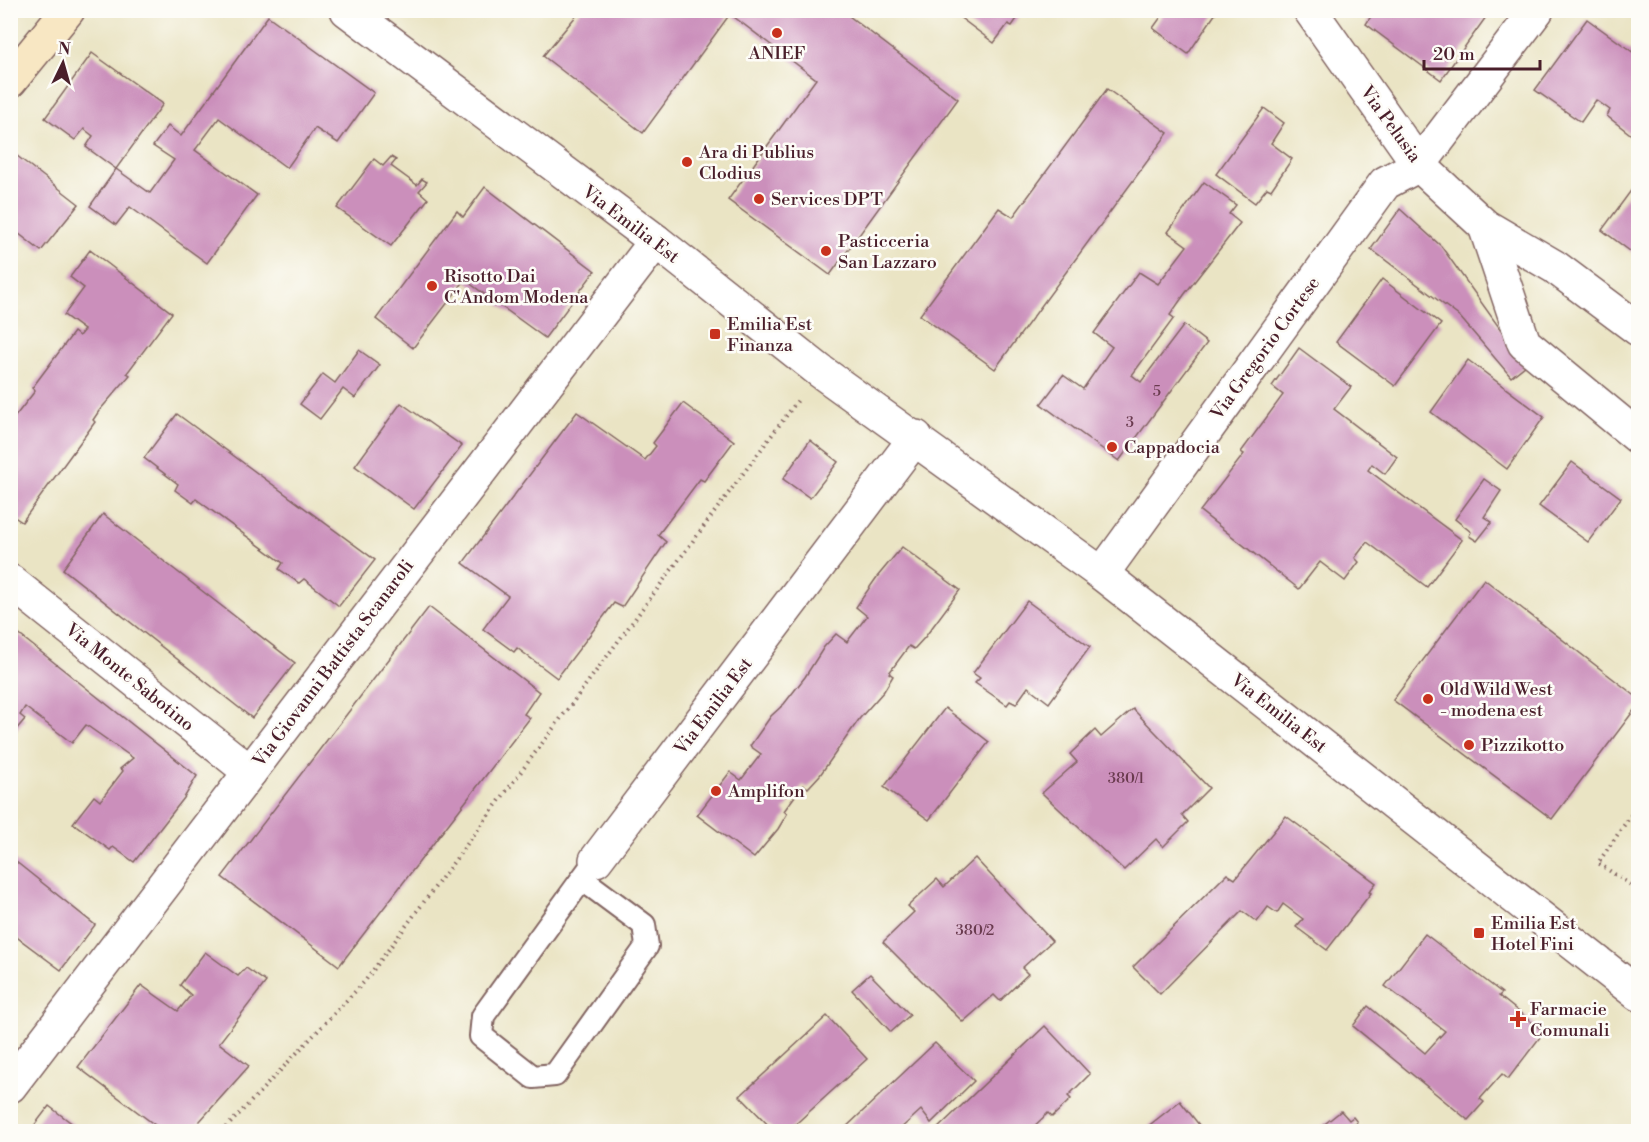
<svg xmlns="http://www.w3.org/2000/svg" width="1649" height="1142" font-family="'Libre Bodoni',serif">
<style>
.building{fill:#cb8fbb}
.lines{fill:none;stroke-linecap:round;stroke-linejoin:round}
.service-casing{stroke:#826461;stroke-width:26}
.minor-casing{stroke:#826461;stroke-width:36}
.tertiary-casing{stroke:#826461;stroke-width:36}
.secondary-casing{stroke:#826461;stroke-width:36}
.path{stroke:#826461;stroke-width:4;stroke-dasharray:1.5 4.5;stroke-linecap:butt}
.service{stroke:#fff;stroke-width:22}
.minor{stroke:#fff;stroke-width:33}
.tertiary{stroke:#fff;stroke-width:33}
.secondary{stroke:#f8e7c3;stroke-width:33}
.poi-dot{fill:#c8321e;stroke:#fdfcf7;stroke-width:2}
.labels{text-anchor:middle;stroke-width:5;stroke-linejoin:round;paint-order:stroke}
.number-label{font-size:15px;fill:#6a3b4f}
.poi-label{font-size:18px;fill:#4a1f2b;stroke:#fdfcf7;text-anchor:start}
.street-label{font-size:18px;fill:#4a1f2b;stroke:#fdfcf7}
</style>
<rect width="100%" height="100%" fill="#fdfcf7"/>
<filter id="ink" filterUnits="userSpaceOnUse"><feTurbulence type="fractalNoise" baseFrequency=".0167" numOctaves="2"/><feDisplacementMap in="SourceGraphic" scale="12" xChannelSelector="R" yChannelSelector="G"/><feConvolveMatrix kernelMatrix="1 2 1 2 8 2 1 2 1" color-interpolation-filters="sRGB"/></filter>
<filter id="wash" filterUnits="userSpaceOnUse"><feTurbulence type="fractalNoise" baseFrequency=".008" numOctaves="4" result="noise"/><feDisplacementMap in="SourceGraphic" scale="24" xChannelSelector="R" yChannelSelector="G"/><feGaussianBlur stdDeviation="1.35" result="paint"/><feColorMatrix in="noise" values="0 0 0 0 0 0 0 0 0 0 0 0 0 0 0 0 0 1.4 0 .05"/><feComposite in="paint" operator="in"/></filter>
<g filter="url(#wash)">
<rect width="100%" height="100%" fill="#eae4c4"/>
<g id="blocks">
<g class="building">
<path d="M581 10H841L958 99 830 275 728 200 816 79 730 14 643 133 543 56Z"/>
<path d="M950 10H1023L1012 26 1008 24 994 43Z"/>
<path d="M1166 10H1218L1188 54 1153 28Z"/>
<path d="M1375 10H1491L1441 80 1366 24Z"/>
<path d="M268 16 374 93 338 143 315 128 287 168 219 118 195 150 257 195 207 263 130 207 116 225 90 206 116 169 150 193 174 160 153 146 168 126 181 136Z"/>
<path d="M1587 19 1638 56V140L1607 116 1610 110 1596 100 1581 122 1535 90Z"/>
<path d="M92 53 163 104 116 169 86 147 93 136 84 129 75 140 45 118Z"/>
<path d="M1107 89 1168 133 995 369 920 315 999 208 1013 217Z"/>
<path d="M1264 108 1284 123 1271 143 1292 159 1271 190 1267 188 1255 203 1216 174Z"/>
<path d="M12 152 79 204 41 251 14 230 10 234Z"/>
<path d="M391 157 396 160 391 166 417 185 422 179 427 182 419 191 428 199 391 246 337 208 374 159 383 166Z"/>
<path d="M1638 181V257L1602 230Z"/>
<path d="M1204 182 1236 205 1229 214 1240 223 1184 295 1170 315 1174 318 1132 375 1141 382 1184 325 1207 343 1119 461 1041 404 1063 375 1083 389 1112 347 1094 333 1139 272 1158 284 1187 246 1168 232Z"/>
<path d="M485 187 595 271 545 338 465 280 413 348 376 319 457 211 463 217Z"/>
<path d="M1400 209 1441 246 1526 365 1511 377 1460 317 1371 249Z"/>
<path d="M90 250 172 313 127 373 130 375 99 411 93 420 95 422 22 522 10 514V423L35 391 32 388 74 332 79 336 84 330 64 315 84 288 70 277Z"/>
<path d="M1382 279 1441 324 1395 386 1336 342Z"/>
<path d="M1299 348 1351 387 1334 409 1397 457 1385 474 1372 464 1368 470 1462 540 1427 587 1367 542 1355 558 1359 562 1345 581 1320 562 1299 589 1200 511 1244 454 1241 452 1283 395 1272 386Z"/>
<path d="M359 350 380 365 355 398 343 389 320 419 300 404 323 374 335 383Z"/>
<path d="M1468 360 1544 417 1507 469 1431 412Z"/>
<path d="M401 403 462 446 414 509 355 466Z"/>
<path d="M683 403 734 441 704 481 700 479 658 535 666 542 622 607 614 603 557 678 517 648 514 652 483 629 508 596 463 563 577 412 645 460 656 446 653 443Z"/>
<path d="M177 414 375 560 339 606 304 579 299 583 279 569 283 563 196 499 193 503 175 490 178 484 144 458Z"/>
<path d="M810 440 838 462 810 498 783 479Z"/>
<path d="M1572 462 1621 498 1588 542 1539 506Z"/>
<path d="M1484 479 1501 491 1484 517 1492 522 1477 541 1469 536 1471 532 1455 519Z"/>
<path d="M103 514 295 663 252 718 63 569Z"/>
<path d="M902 547 960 590 925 637 914 649 909 646 889 673 893 676 884 691 860 718 820 775 808 788 803 785 784 811 787 814 778 829 754 858 697 815 730 772 741 780 761 754 750 746 771 716 784 704 805 677 824 647 836 634 847 642 867 616 856 607 877 577Z"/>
<path d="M1484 579 1638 698V705L1552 819 1393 700Z"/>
<path d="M1027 601 1090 647 1049 703 1028 687 1016 704 1010 701 1007 705 975 683 980 678 973 673Z"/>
<path d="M429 607 539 692 524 714 530 718 339 966 222 877Z"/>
<path d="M12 629 197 776 184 798 134 862 113 847 110 850 73 823 94 796 100 801 123 771 120 769 133 758 86 725 72 743 25 707 20 715 25 719 10 737Z"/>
<path d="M945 708 989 742 929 820 884 787Z"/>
<path d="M1133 709 1209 788 1182 815 1188 822 1163 847 1156 839 1124 870 1042 793 1077 762 1070 754 1095 730 1101 737Z"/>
<path d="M1286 816 1376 883 1369 892 1371 893 1327 950 1296 927 1303 919 1283 904 1277 913 1268 907 1257 922 1242 911 1160 994 1133 967 1227 874 1235 879Z"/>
<path d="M10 857 95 925 61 970 10 932Z"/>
<path d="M975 858 1052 941 1022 968 1028 974 1000 1001 994 995 963 1022 883 942 914 912 908 906 937 879 944 887Z"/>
<path d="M1425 934 1502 993 1499 996 1544 1032 1508 1079 1502 1074 1480 1099 1484 1102 1468 1120 1353 1026 1368 1006 1425 1053 1445 1031 1385 986Z"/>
<path d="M205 952 238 976 246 968 266 982 219 1043 249 1066 191 1131H163L78 1067 141 985 178 1011 191 995 180 985Z"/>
<path d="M870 974 910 1015 891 1032 852 990Z"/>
<path d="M827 1016 867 1059 788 1131H774L740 1096Z"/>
<path d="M1045 1026 1090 1074 1068 1096 1071 1099 1052 1117 1048 1113 1029 1131H935Z"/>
<path d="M935 1043 974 1081 931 1123 921 1110 898 1131H842Z"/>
<path d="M1180 1101 1204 1131H1142Z"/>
<path d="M49 1106 82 1131H38L33 1127Z"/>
<path d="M1341 1111 1349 1120 1353 1117 1357 1122 1354 1125 1360 1131H1316Z"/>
</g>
</g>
</g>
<g filter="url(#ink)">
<use href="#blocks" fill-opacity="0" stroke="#826461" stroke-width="1.5"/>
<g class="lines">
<defs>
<path id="service" d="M582 879 644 925 647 946 555 1075 533 1077 481 1036 483 1016 582 879 596 860"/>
<g id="minor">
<path d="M1310 10 1419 165 1485 226 1555 267 1638 329"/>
<path d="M1485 226 1524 343 1638 437"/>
<path d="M1102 574 1385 183 1419 165 1537 10"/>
<path d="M10 581 250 772"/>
<path d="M596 860 916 437"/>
<path d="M10 1086 656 241"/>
</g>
<path id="tertiary" d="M347 10 656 241 820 371 1102 574 1638 994"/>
<path id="secondary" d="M10 81 68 10"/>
</defs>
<use href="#service" class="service-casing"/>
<use href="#minor" class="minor-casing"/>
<use href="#tertiary" class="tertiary-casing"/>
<use href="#secondary" class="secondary-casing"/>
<g class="path">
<path d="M1638 805 1598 863 1638 890"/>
<path d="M222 1132 365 981 798 400"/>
</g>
<use href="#service" class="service"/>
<use href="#minor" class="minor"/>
<use href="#tertiary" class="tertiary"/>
<use href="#secondary" class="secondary"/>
</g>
</g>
<g class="poi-dot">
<circle cx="777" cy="33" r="6"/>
<circle cx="687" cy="162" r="6"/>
<circle cx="759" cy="199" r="6"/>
<circle cx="826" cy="251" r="6"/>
<circle cx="432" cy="286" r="6"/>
<rect x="709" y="328" width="12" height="12" rx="3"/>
<circle cx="1112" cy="447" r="6"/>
<circle cx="1428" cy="699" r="6"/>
<circle cx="1469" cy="745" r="6"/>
<circle cx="716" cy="791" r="6"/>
<rect x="1473" y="927" width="12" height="12" rx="3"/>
<path d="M1515 1010h6v6h6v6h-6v6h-6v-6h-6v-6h6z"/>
</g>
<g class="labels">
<g class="number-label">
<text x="1157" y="396">5</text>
<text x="1130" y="427">3</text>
<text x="1126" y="783">380/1</text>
<text x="975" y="935">380/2</text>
</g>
<g class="poi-label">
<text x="777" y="59" text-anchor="middle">ANIEF</text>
<text x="699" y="158">Ara di Publius<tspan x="699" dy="21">Clodius</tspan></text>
<text x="771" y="205">Services DPT</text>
<text x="838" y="247">Pasticceria<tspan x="838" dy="21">San Lazzaro</tspan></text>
<text x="444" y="282">Risotto Dai<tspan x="444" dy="21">C'Andom Modena</tspan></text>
<text x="727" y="330">Emilia Est<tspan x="727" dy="21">Finanza</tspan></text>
<text x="1124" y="453">Cappadocia</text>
<text x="1440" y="695">Old Wild West<tspan x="1440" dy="21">- modena est</tspan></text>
<text x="1481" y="751">Pizzikotto</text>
<text x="728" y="797">Amplifon</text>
<text x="1491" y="929">Emilia Est<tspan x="1491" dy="21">Hotel Fini</tspan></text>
<text x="1530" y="1015">Farmacie<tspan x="1530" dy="21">Comunali</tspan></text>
</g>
<g class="street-label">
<text transform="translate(1391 124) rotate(54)" y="6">Via Pelusia</text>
<text transform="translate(631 224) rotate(37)" y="6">Via Emilia Est</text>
<text transform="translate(1265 348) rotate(-54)" y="6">Via Gregorio Cortese</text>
<text transform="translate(333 663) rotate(-53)" y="6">Via Giovanni Battista Scanaroli</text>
<text transform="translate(130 677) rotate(39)" y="6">Via Monte Sabotino</text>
<text transform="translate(713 706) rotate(-53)" y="6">Via Emilia Est</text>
<text transform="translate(1279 713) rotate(38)" y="6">Via Emilia Est</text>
</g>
</g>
<rect width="1649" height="1142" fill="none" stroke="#fdfcf7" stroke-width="36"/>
<g transform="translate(63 63) rotate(5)" stroke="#fdfcf7" stroke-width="4.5" paint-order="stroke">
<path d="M0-4.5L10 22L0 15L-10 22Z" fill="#4a1f2b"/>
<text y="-9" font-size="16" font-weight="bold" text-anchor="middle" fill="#4a1f2b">N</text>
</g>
<path d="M1424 60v9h116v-9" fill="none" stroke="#4a1f2b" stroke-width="3"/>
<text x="1433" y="60" font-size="18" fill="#4a1f2b" stroke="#fdfcf7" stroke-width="4.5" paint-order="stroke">20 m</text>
</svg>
